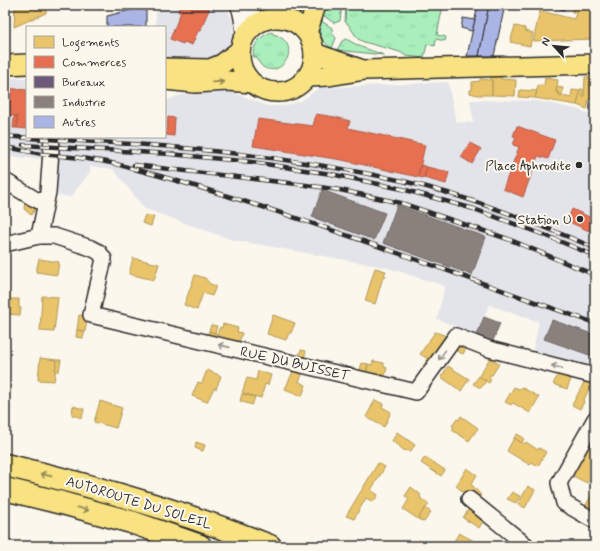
<svg xmlns="http://www.w3.org/2000/svg" width="600" height="551" font-family="Mynerve,sans-serif">
<style>
.built{fill:#e3e3ea}
.grass{fill:url(#grass-tufts);stroke:#6a8d73}
.homes{fill:#e9c46a;stroke:#b09657}
.shops{fill:#e76f51;stroke:#af5b46}
.offices{fill:#6d597a;stroke:#594b62}
.industry{fill:#8a817c;stroke:#6e6764}
.building{fill:#abb5e5;stroke:#2b2b2b}
.lines{fill:none;stroke-linecap:round;stroke-linejoin:round}
.minor-casing{stroke:#2b2b2b;stroke-width:18}
.major-casing{stroke:#2b2b2b;stroke-width:22}
.highway-casing{stroke:#2b2b2b;stroke-width:25}
.minor{stroke:#fbf7ec;stroke-width:15}
.major{stroke:#f8e281;stroke-width:19}
.highway{stroke:#f8e281;stroke-width:22}
.rail-casing{stroke:#2b2b2b;stroke-width:4.5}
.rail{stroke:#fbf7ec;stroke-width:3;stroke-dasharray:9;stroke-linecap:butt}
.oneway{stroke:#928656}
.oneway2{stroke:#93918c}
.poi-dot{fill:#2b2b2b;stroke:#fbf7ec;stroke-width:1.5}
.labels{text-anchor:middle;stroke-width:4;stroke-linejoin:round;paint-order:stroke}
.poi-label{font-size:14px;fill:#2b2b2b;stroke:#fbf7ec;text-anchor:end}
.street-label{font-size:14px;fill:#2b2b2b;stroke:#fbf7ec}
</style>
<defs>
<pattern id="grass-tufts" width="24" height="20" patternUnits="userSpaceOnUse"><rect width="24" height="20" fill="#aaefbb"/><path d="M3 7l-1-3M5 7V3M7 7l1-3M15 17l-1-3M17 17v-4M19 17l1-3" fill="none" stroke="#92cda1"/></pattern>
</defs>
<rect width="100%" height="100%" fill="#fbf7ec"/>
<filter id="ink" filterUnits="userSpaceOnUse"><feTurbulence type="fractalNoise" baseFrequency=".025" numOctaves="2"/><feDisplacementMap in="SourceGraphic" scale="8" xChannelSelector="R" yChannelSelector="G"/><feConvolveMatrix kernelMatrix="1 2 1 2 8 2 1 2 1" color-interpolation-filters="sRGB"/></filter>
<g filter="url(#ink)">
<g class="built">
<path d="M157 5H225L232 19 233 25 232 39 229 45 224 51 216 57 211 58 191 59H165V27H155Z"/>
<path d="M5 78H27V137H44L43 159 5 156Z"/>
<path d="M448 82 456 122 474 123 470 100 537 101 576 109 595 116V369L532 354 539 322 489 305 477 335 437 319 445 286 385 267 233 240 145 209 113 169 90 166V172L71 197 54 195 58 137H165V101L181 95 233 92 267 106H284L301 101 319 88Z"/>
</g>
<g class="grass">
<path d="M250 5H286C275 14 261 14 250 5Z"/>
<path d="M326 5 333 9 336 5H342L340 21 334 23 321 14Z"/>
<path d="M346 5H443L437 35 446 37 445 41 436 39 435 46 427 44 424 58 406 56 400 52 364 42 358 39 348 24 345 22Z"/>
<path d="M320 20 332 28V33L336 38 332 48C322 43 317 31 320 20Z"/>
<path d="M272 32 273 34C304 43 283 79 263 67 260 65 258 60 256 57H253C253 44 260 36 272 32Z"/>
<path d="M346 39 361 47 384 55 337 50 342 41Z"/>
</g>
<g class="homes">
<path d="M15 5H46V13L14 27Z"/>
<path d="M573 5H595V39L533 41 540 11 574 19 576 13 572 12Z"/>
<path d="M515 26 525 28V31L533 33 530 46 510 42Z"/>
<path d="M491 74H502L501 79 516 80 515 96 492 95V80L491 79Z"/>
<path d="M585 77H595V98L589 99 587 109 577 105 580 89H583V98L584 97Z"/>
<path d="M545 78 558 80 556 92 559 93V95L571 98 572 90 580 91 577 105 535 98 538 85 544 86Z"/>
<path d="M480 79 492 80V95H478L470 93V90H472V82L480 81Z"/>
<path d="M557 87 563 88 562 96 559 95V93L556 92Z"/>
<path d="M520 90 537 91 535 98 519 97Z"/>
<path d="M25 201 35 209 31 215 24 209Z"/>
<path d="M145 215 154 217 151 226 142 223Z"/>
<path d="M133 258 159 264 154 280 129 274Z"/>
<path d="M39 259 59 262 57 275 36 272Z"/>
<path d="M375 268 386 271 384 275 386 276 385 278 383 277 375 304 365 301Z"/>
<path d="M195 275 205 278 210 284 216 286 212 296 203 293 197 310 184 305Z"/>
<path d="M10 293V299H19V308H21L20 315 5 314V294Z"/>
<path d="M42 296 58 297 54 332 40 331Z"/>
<path d="M79 315 88 316 85 331 77 330Z"/>
<path d="M273 315 295 323 291 333H289L286 340 267 334Z"/>
<path d="M223 324 238 328 237 332 242 333 238 346 206 338 209 331 217 334 220 327 222 328Z"/>
<path d="M211 325 217 326 215 333 209 331Z"/>
<path d="M77 330 85 331 83 338 76 337Z"/>
<path d="M435 332 450 337 428 370 423 366 428 359 420 354Z"/>
<path d="M457 342 467 347 463 354 453 349Z"/>
<path d="M301 350 306 351 303 362 297 360Z"/>
<path d="M40 358 57 360 54 381 38 380Z"/>
<path d="M490 358 499 364 492 375H490L489 377 491 379 489 383 479 376Z"/>
<path d="M57 360H61L59 371H55Z"/>
<path d="M373 361 384 363V367L387 368 383 381 365 377 368 364 372 365Z"/>
<path d="M362 363 368 364 365 377 358 376Z"/>
<path d="M296 365 305 367 299 382 306 385 302 396 285 389Z"/>
<path d="M448 366 469 379 461 391 441 377Z"/>
<path d="M207 370 221 376 216 389 214 388 207 402 192 396 198 382 202 383Z"/>
<path d="M561 370 567 372 565 377 571 379 567 389 553 384Z"/>
<path d="M258 371 271 375 268 385 265 384 261 398 242 393 247 378 256 380Z"/>
<path d="M479 376 486 381 481 388 473 384Z"/>
<path d="M587 377 595 378 583 401 584 402 580 409 572 405Z"/>
<path d="M514 387 519 389 521 387 539 397 530 413 513 403 511 405 505 402Z"/>
<path d="M242 394 255 397 252 405 240 401Z"/>
<path d="M5 400H8L9 413H5Z"/>
<path d="M375 400 383 404 382 407 391 412 384 427 366 417Z"/>
<path d="M100 401 122 408 116 428 94 422Z"/>
<path d="M73 406 84 409 82 418 72 415Z"/>
<path d="M461 416 478 428 469 441 452 430 454 427 452 426 457 419 459 420Z"/>
<path d="M397 432 415 445 410 452 406 450 405 451 392 441Z"/>
<path d="M595 433V469L587 483 571 475Z"/>
<path d="M517 434 524 438 522 443 514 438Z"/>
<path d="M514 438 524 444 526 442 538 450 539 448 546 452 538 466 532 462 530 465 507 451Z"/>
<path d="M196 442 205 445 203 451 195 448Z"/>
<path d="M425 457 445 470 441 476 421 463Z"/>
<path d="M378 463 385 467 371 490 378 495 373 502 366 498 354 519 346 516Z"/>
<path d="M467 468 477 475 471 484 481 495 475 501 456 486Z"/>
<path d="M528 486 535 490 525 508 518 504Z"/>
<path d="M411 487 420 494 421 499 429 504 418 519 403 509 409 499 405 496Z"/>
<path d="M512 492 520 496 516 503 507 499Z"/>
<path d="M593 493 595 495V515L584 508Z"/>
<path d="M471 505 486 517 479 528 463 518Z"/>
<path d="M425 508 431 512 424 522 418 519Z"/>
<path d="M459 533 474 541 471 546H451Z"/>
<path d="M419 540 429 546H416Z"/>
</g>
<g class="shops">
<path d="M183 5H211L200 31H198L192 45 184 42 183 44 170 39 181 12H178L180 6Z"/>
<path d="M5 88 27 90V129L17 128V116L5 115Z"/>
<path d="M316 114 335 117 350 121 348 128 425 145 418 177 342 160 253 146 258 119 313 126Z"/>
<path d="M14 116H17V128H13Z"/>
<path d="M168 117 175 118 174 136 166 135Z"/>
<path d="M517 126 555 140 548 159 538 156 523 197 503 189 519 147 513 145 516 137 513 136Z"/>
<path d="M470 143 481 149 472 164 461 157Z"/>
<path d="M421 165 427 167 424 178 418 177Z"/>
<path d="M427 167 449 172 446 184 424 178Z"/>
<path d="M572 209 594 219 589 231 567 221Z"/>
</g>
<path class="offices" d="M544 5H565L564 10Z"/>
<g class="industry">
<path d="M322 190 385 213 374 240 312 217Z"/>
<path d="M397 205 486 237 472 275 383 243Z"/>
<path d="M484 317 500 323 491 346 475 340Z"/>
<path d="M552 320 595 335V357L544 339Z"/>
</g>
<g class="building">
<path d="M478 5H489L479 56H467Z"/>
<path d="M489 5H505L494 56H479Z"/>
<path d="M146 6V27H107V16Z"/>
<path d="M463 18 475 20 472 31 461 28Z"/>
</g>
<g class="lines">
<defs>
<g id="minor">
<path d="M238 5C243 14 242 26 245 36"/>
<path d="M241 10 263 21"/>
<path d="M5 181 33 198 45 204"/>
<path d="M39 236 48 192 52 137"/>
<path d="M5 244 39 236H54L91 248 99 252 104 259 91 315 416 392 456 336 489 349 595 376"/>
<path d="M595 419 559 483 564 503 595 521"/>
<path d="M469 499 527 546"/>
</g>
<g id="major">
<circle cx="277" cy="55" r="37"/>
<path d="M307 33 316 5"/>
<path d="M314 53 360 69"/>
<path d="M5 65 27 64"/>
<path d="M165 68 210 69 222 64 240 50"/>
<path d="M307 77 329 76 365 70 595 64"/>
<path d="M165 80 195 83 228 81 252 83"/>
</g>
<g id="highway">
<path d="M5 465C95 486 184 512 270 546"/>
<path d="M5 489 62 503 131 522 200 546"/>
</g>
</defs>
<use href="#minor" class="minor-casing"/>
<use href="#major" class="major-casing"/>
<use href="#highway" class="highway-casing"/>
<use href="#minor" class="minor"/>
<use href="#major" class="major"/>
<use href="#highway" class="highway"/>
<defs>
<g id="rail">
<path d="M5 136C60 141 116 142 172 147 249 154 327 164 403 181 468 196 533 222 595 248"/>
<path d="M23 145 170 154 252 162 331 174 402 189 474 209 547 236 595 256"/>
<path d="M5 147C17 149 29 152 42 154 70 157 99 159 127 167 286 209 439 269 595 323"/>
<path d="M134 165 306 185 340 190 401 203 508 239 595 275"/>
</g>
</defs>
<use href="#rail" class="rail-casing"/>
<use href="#rail" class="rail"/>
</g>
<defs><path id="oneway-shaft" d="M-6 0H5M1.5-3L5.5 0L1.5 3" fill="none" stroke-width="1.6" stroke-linecap="round" stroke-linejoin="round"/></defs>
<g class="oneway">
<use href="#oneway-shaft" transform="translate(218 82) rotate(-4)"/>
<use href="#oneway-shaft" transform="translate(46 475) rotate(-167)"/>
<use href="#oneway-shaft" transform="translate(83 509) rotate(16)"/>
</g>
<g class="oneway2">
<use href="#oneway-shaft" transform="translate(224 346) rotate(-167)"/>
<use href="#oneway-shaft" transform="translate(442 355) rotate(125)"/>
<use href="#oneway-shaft" transform="translate(557 367) rotate(-165)"/>
</g>
</g>
<g class="poi-dot">
<circle cx="579" cy="165" r="4"/>
<circle cx="580" cy="219" r="4"/>
</g>
<g class="labels">
<g class="poi-label">
<text x="571" y="170">Place Aphrodite</text>
<text x="572" y="224">Station U</text>
</g>
<g class="street-label">
<text transform="translate(295 363) rotate(13)" y="5">RUE DU BUISSET</text>
<text transform="translate(139 502) rotate(17)" y="5">AUTOROUTE DU SOLEIL</text>
</g>
</g>
<rect width="600" height="551" fill="none" stroke="#fbf7ec" stroke-width="20"/>
<rect x="10" y="10" width="580" height="531" fill="none" stroke="#2b2b2b" stroke-width="1.5" filter="url(#ink)"/>
<rect x="26" y="26" width="140" height="112" fill="#fbf7ec" stroke="#a8a59f"/>
<rect x="34" y="36" width="20" height="12" fill="#e9c46a" stroke="#a8a59f"/>
<text x="62" y="46" font-size="12" fill="#2b2b2b">Logements</text>
<rect x="34" y="56" width="20" height="12" fill="#e76f51" stroke="#a8a59f"/>
<text x="62" y="66" font-size="12" fill="#2b2b2b">Commerces</text>
<rect x="34" y="76" width="20" height="12" fill="#6d597a" stroke="#a8a59f"/>
<text x="62" y="86" font-size="12" fill="#2b2b2b">Bureaux</text>
<rect x="34" y="96" width="20" height="12" fill="#8a817c" stroke="#a8a59f"/>
<text x="62" y="106" font-size="12" fill="#2b2b2b">Industrie</text>
<rect x="34" y="116" width="20" height="12" fill="#abb5e5" stroke="#a8a59f"/>
<text x="62" y="126" font-size="12" fill="#2b2b2b">Autres</text>
<g transform="translate(554 46) rotate(297)" stroke="#fbf7ec" stroke-width="3" paint-order="stroke">
<path d="M0-3L7 15L0 10L-7 15Z" fill="#2b2b2b"/>
<text y="-6" font-size="11" font-weight="bold" text-anchor="middle" fill="#2b2b2b">N</text>
</g>
</svg>
